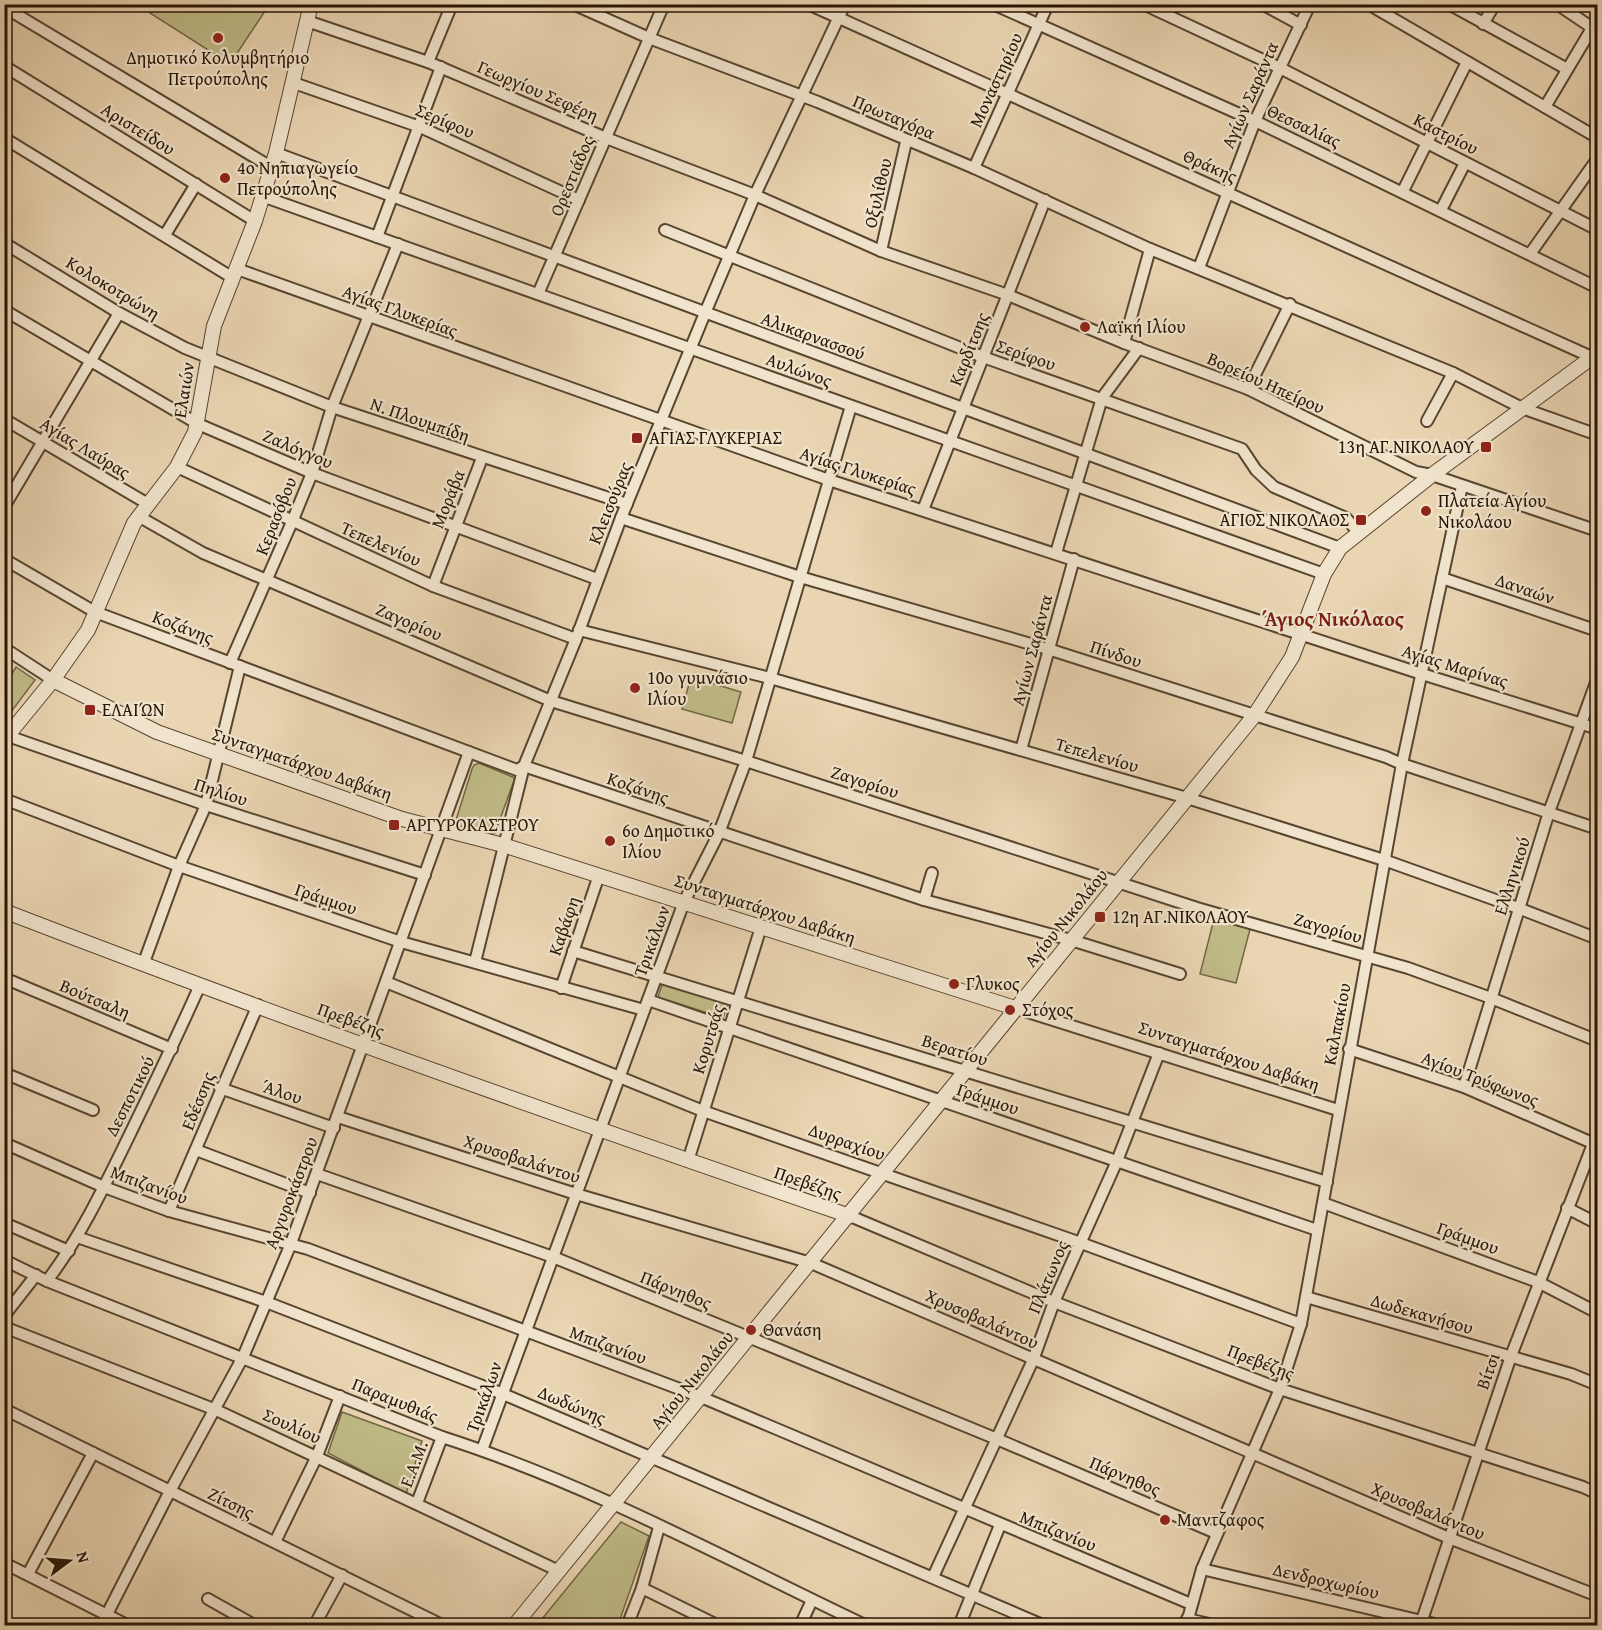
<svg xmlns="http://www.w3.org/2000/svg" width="1602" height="1630" font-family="'Gentium Book Plus',serif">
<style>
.green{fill:#bfbb87;stroke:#736846;stroke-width:1.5}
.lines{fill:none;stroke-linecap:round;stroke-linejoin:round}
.minor-casing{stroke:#584530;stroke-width:14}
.tertiary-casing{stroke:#584530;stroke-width:16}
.minor{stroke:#f1e4cd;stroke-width:10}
.tertiary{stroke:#f1e4cd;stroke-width:14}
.poi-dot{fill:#8f2418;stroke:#f1e4cd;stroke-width:2}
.labels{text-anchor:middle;stroke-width:4.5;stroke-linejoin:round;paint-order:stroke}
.poi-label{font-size:18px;fill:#271505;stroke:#f1e4cd;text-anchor:start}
.street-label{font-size:18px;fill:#271505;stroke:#f1e4cd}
.neighbourhood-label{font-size:20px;font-weight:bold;fill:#7a1f14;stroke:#f1e4cd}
</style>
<rect width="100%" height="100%" fill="#ead5b2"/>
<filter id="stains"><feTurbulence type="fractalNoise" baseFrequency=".00333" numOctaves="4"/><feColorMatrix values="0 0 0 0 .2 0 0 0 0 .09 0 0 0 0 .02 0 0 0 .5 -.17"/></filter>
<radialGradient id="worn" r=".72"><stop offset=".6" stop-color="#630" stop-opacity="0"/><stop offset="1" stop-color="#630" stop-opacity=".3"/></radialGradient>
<g class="green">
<path d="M155 4H269V5L230 64 150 13Z"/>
<path d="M16 667 35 680 5 720V685Z"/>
<path d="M691 677 741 692 732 723 682 709Z"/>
<path d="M479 763 515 778 495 833 490 834 458 826 456 820 472 769 474 765Z"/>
<path d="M1214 919 1250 929 1236 983 1200 974Z"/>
<path d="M663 982 728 1004 723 1018 658 997Z"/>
<path d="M342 1412 422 1441 406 1494 328 1453Z"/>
<path d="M621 1522 649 1536 618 1625H537Z"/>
</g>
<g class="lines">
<defs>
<g id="minor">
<path d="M573 4 649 38 818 102 974 168 1150 249 1453 373 1522 408 1598 435"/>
<path d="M808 4 1596 359"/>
<path d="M993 4 1255 121 1598 288"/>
<path d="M1143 4 1280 68 1598 230"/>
<path d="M1262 4 1301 25"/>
<path d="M1368 4 1598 138"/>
<path d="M1449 4 1567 69"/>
<path d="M1557 4 1597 31"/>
<path d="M4 7 271 167"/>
<path d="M307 21 428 62 606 138 755 195 881 251 1008 295 1124 343 1248 389 1416 472 1432 475 1598 531"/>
<path d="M1483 24 1495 4"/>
<path d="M428 62 452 4"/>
<path d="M4 66 255 221"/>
<path d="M294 83 420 127 579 200"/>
<path d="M1545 107 1598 18"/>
<path d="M4 138 233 278"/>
<path d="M276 153 1340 548"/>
<path d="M974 168 1048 4"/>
<path d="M1403 191 1467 62"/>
<path d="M262 196 1324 574"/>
<path d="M1441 210 1465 163"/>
<path d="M665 230 983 357 1242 449 1256 470 1274 487 1346 518 1358 532"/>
<path d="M165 235 196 184"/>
<path d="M377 237 441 67"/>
<path d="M4 243 119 313 185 348 332 407 627 504"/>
<path d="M881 251 906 142"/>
<path d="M1530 254 1598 158"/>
<path d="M1199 268 1255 121 1310 4"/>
<path d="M237 269 829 480 1422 674 1598 729"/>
<path d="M538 294 664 4"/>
<path d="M4 310 198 424 312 473 597 579"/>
<path d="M1124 343 1150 249"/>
<path d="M1248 389 1290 304"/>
<path d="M4 419 148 504"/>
<path d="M1427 421 1453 373"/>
<path d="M177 467 433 586 576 639"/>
<path d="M7 502 119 313"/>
<path d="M923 510 1045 200"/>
<path d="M138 516 203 553 551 701 746 761 1197 908 1408 968 1491 998 1598 1041"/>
<path d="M621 518 800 577 1048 649 1386 757 1402 764 1598 829"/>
<path d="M1056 553 1102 398 1139 348"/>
<path d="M4 559 95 612 517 770 524 766 924 900 1071 940 1180 974"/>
<path d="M1442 578 1598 631"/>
<path d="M433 586 482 458"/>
<path d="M579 630 770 678 1187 798 1384 860 1518 908 1598 939"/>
<path d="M4 648 53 680"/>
<path d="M230 663 292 522 312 473 332 407 398 244"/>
<path d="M8 736 206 805 425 875"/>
<path d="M1021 750 1074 559"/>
<path d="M4 799 179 866 401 942 644 1010"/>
<path d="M924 900 932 873"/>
<path d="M573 951 1327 1182"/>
<path d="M475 962 524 766 576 639 621 518 705 313 755 195 845 4"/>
<path d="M143 965 179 866 206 805 240 666"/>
<path d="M4 978 172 1049"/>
<path d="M386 982 703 1111 1081 1243 1301 1324"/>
<path d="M561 988 599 875"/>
<path d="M648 1000 1317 1230"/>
<path d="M1015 1008 1338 1110"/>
<path d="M1349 1049 1464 1087 1597 1145"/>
<path d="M4 1073 93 1110"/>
<path d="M1464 1087 1549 812 1598 677"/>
<path d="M220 1088 334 1128"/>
<path d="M338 1117 576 1194 811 1263 1449 1538 1598 1596"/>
<path d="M4 1143 104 1187 169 1211 308 1249 701 1397 1191 1604"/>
<path d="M196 1150 310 1193"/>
<path d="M688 1161 761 927"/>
<path d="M317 1174 553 1257 997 1439 1216 1533"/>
<path d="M1323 1203 1538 1282 1598 1313"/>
<path d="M1567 1208 1598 1224"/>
<path d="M169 1211 258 1005"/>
<path d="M850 1216 1054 1302 1280 1389 1583 1487 1598 1494"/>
<path d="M4 1223 69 1251"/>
<path d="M77 1237 266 1302 503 1394 1045 1626"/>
<path d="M4 1260 47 1281 442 1437C589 1484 728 1560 867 1626"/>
<path d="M47 1281C81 1236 105 1185 130 1134 154 1084 178 1035 200 985"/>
<path d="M1306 1297 1571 1374 1598 1385"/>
<path d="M4 1316 36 1275"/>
<path d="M4 1327 216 1410 559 1571"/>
<path d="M4 1409 444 1626"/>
<path d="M482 1450 684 902 719 833 746 761 851 406"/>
<path d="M417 1503 442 1437"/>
<path d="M275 1542 317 1456 340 1396"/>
<path d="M4 1563 129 1626"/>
<path d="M1202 1569 1443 1626"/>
<path d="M28 1574 93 1453"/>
<path d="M933 1577 1033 1360 1054 1302 1117 1161 1159 1053"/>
<path d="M642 1588 719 1626"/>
<path d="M208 1599 256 1626"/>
<path d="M1187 1619 1218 1626"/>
<path d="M101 1626 170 1491 243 1357 290 1246 469 752"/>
<path d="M314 1626 342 1575"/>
<path d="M627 1626 642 1588 659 1527"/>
<path d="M800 1626 812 1600"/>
<path d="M959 1626 1000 1525"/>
<path d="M1186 1626 1202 1569 1280 1389 1301 1324 1402 764 1462 486"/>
<path d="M1420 1626 1511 1356 1598 1131"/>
</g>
<g id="tertiary">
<path d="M53 680 157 732 402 819 503 845 1015 1008"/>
<path d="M4 740 53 680 88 630 134 523 177 467 195 432 214 326 255 221 276 153 311 4"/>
<path d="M4 911C284 1019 566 1119 850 1216"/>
<path d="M514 1626 1254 716 1292 657 1324 574 1340 548 1432 475 1598 353"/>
</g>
</defs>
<use href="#minor" class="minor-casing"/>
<use href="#tertiary" class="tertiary-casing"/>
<use href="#minor" class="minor"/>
<use href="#tertiary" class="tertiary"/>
</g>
<g class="poi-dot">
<circle cx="218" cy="38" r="6"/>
<circle cx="225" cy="178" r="6"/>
<circle cx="1085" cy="327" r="6"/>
<rect x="631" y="432" width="12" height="12" rx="3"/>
<rect x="1480" y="441" width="12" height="12" rx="3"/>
<circle cx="1426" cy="511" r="6"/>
<rect x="1355" y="514" width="12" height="12" rx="3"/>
<circle cx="635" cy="688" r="6"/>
<rect x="84" y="704" width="12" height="12" rx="3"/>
<rect x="388" y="819" width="12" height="12" rx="3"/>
<circle cx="610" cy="841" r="6"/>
<rect x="1094" y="911" width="12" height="12" rx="3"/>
<circle cx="954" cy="984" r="6"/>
<circle cx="1010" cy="1010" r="6"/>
<circle cx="751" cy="1330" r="6"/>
<circle cx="1165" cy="1520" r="6"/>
</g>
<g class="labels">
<g class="poi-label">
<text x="218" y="64" text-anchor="middle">Δημοτικό Κολυμβητήριο<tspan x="218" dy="21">Πετρούπολης</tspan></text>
<text x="237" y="174">4ο Νηπιαγωγείο<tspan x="237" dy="21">Πετρούπολης</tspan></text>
<text x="1097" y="333">Λαϊκή Ιλίου</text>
<text x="649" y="444">ΑΓΙΑΣ ΓΛΥΚΕΡΙΑΣ</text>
<text x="1474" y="453" text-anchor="end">13η ΑΓ.ΝΙΚΟΛΑΟΥ</text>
<text x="1438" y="507">Πλατεία Αγίου<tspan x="1438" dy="21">Νικολάου</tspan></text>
<text x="1349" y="526" text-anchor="end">ΑΓΙΟΣ ΝΙΚΟΛΑΟΣ</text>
<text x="647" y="684">10ο γυμνάσιο<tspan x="647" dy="21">Ιλίου</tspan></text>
<text x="102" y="716">ΕΛΑΙΏΝ</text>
<text x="406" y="831">ΑΡΓΥΡΟΚΑΣΤΡΟΥ</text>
<text x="622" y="837">6ο Δημοτικό<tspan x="622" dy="21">Ιλίου</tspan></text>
<text x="1112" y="923">12η ΑΓ.ΝΙΚΟΛΑΟΥ</text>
<text x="966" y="990">Γλυκος</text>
<text x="1022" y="1016">Στόχος</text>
<text x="763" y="1336">Θανάση</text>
<text x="1177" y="1526">Μαντζαφος</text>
</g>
<g class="street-label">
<text transform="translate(996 80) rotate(-65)" y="6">Μοναστηρίου</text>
<text transform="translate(538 91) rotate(23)" y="6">Γεωργίου Σεφέρη</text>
<text transform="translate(1250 95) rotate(-66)" y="6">Αγίων Σαράντα</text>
<text transform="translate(894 117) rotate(23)" y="6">Πρωταγόρα</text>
<text transform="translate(445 121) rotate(23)" y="6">Σερίφου</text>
<text transform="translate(1304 126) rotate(25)" y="6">Θεσσαλίας</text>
<text transform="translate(138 129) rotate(32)" y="6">Αριστείδου</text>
<text transform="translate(1446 134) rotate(27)" y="6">Καστρίου</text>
<text transform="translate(1210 166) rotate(24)" y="6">Θράκης</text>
<text transform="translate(572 176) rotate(-67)" y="6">Ορεστιάδος</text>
<text transform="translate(878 193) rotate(-77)" y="6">Οξυλίθου</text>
<text transform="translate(113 288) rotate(31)" y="6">Κολοκοτρώνη</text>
<text transform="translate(400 311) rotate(20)" y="6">Αγίας Γλυκερίας</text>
<text transform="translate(813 336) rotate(20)" y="6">Αλικαρνασσού</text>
<text transform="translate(969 349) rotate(-68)" y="6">Καρδίτσης</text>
<text transform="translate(1026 355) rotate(19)" y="6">Σερίφου</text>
<text transform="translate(799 370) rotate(20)" y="6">Αυλώνος</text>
<text transform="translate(1266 383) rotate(24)" y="6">Βορείου Ηπείρου</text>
<text transform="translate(184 390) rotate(-81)" y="6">Ελαιών</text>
<text transform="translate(420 420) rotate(19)" y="6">N. Πλουμπίδη</text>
<text transform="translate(85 448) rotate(31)" y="6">Αγίας Λαύρας</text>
<text transform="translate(298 449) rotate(23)" y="6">Ζαλόγγου</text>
<text transform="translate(858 471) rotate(18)" y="6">Αγίας Γλυκερίας</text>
<text transform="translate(448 499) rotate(-68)" y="6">Μοράβα</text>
<text transform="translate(610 503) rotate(-68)" y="6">Κλεισούρας</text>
<text transform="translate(276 516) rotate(-68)" y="6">Κερασόβου</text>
<text transform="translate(381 544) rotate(24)" y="6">Τεπελενίου</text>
<text transform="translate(1525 589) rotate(19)" y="6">Δαναών</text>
<text transform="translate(409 622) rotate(23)" y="6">Ζαγορίου</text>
<text transform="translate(183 627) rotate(21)" y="6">Κοζάνης</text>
<text transform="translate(1032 650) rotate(-75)" y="6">Αγίων Σαράντα</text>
<text transform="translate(1116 654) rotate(18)" y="6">Πίνδου</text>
<text transform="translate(1455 666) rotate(17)" y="6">Αγίας Μαρίνας</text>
<text transform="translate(1097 755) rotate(16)" y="6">Τεπελενίου</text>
<text transform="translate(302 764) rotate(19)" y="6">Συνταγματάρχου Δαβάκη</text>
<text transform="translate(865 782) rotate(18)" y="6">Ζαγορίου</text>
<text transform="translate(638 788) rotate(19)" y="6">Κοζάνης</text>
<text transform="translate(221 792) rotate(18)" y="6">Πηλίου</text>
<text transform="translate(1512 876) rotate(-72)" y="6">Ελληνικού</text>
<text transform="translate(326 899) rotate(19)" y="6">Γράμμου</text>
<text transform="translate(765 909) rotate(18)" y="6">Συνταγματάρχου Δαβάκη</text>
<text transform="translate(1066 918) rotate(-51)" y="6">Αγίου Νικολάου</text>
<text transform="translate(564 926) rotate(-71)" y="6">Καβάφη</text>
<text transform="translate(1328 928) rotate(16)" y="6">Ζαγορίου</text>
<text transform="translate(652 941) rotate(-70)" y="6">Τρικάλων</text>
<text transform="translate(95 999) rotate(23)" y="6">Βούτσαλη</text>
<text transform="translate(351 1020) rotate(20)" y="6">Πρεβέζης</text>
<text transform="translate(1337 1024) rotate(-79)" y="6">Καλπακίου</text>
<text transform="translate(708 1039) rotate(-73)" y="6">Κορυτσάς</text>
<text transform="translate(955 1050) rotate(18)" y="6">Βερατίου</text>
<text transform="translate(1229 1056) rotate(18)" y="6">Συνταγματάρχου Δαβάκη</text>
<text transform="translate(1480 1079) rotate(21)" y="6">Αγίου Τρύφωνος</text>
<text transform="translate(282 1092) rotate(19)" y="6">Άλου</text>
<text transform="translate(130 1096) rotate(-63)" y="6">Δεσποτικού</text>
<text transform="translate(988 1099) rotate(19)" y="6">Γράμμου</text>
<text transform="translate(198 1101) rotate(-68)" y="6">Εδέσσης</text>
<text transform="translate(847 1142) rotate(19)" y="6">Δυρραχίου</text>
<text transform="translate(522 1159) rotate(18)" y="6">Χρυσοβαλάντου</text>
<text transform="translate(808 1183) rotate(19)" y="6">Πρεβέζης</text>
<text transform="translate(149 1185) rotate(20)" y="6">Μπιζανίου</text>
<text transform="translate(291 1193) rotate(-69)" y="6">Αργυροκάστρου</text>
<text transform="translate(1468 1238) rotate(20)" y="6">Γράμμου</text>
<text transform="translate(1048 1277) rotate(-67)" y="6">Πλάτωνος</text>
<text transform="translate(676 1290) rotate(22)" y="6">Πάρνηθος</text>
<text transform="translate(1422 1314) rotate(16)" y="6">Δωδεκανήσου</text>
<text transform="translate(982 1319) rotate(24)" y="6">Χρυσοβαλάντου</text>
<text transform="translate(608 1345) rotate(20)" y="6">Μπιζανίου</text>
<text transform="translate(1261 1362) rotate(21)" y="6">Πρεβέζης</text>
<text transform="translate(1488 1371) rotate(-70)" y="6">Βίτσι</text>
<text transform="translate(692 1380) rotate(-51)" y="6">Αγίου Νικολάου</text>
<text transform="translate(484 1397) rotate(-70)" y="6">Τρικάλων</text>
<text transform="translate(395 1400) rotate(22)" y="6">Παραμυθιάς</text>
<text transform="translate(572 1405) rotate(23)" y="6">Δωδώνης</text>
<text transform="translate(292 1426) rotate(24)" y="6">Σουλίου</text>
<text transform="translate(414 1464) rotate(-69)" y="6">Ε.Α.Μ.</text>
<text transform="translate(1125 1476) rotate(23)" y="6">Πάρνηθος</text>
<text transform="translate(231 1503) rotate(26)" y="6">Ζίτσης</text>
<text transform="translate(1428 1511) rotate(23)" y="6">Χρυσοβαλάντου</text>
<text transform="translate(1058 1531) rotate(22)" y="6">Μπιζανίου</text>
<text transform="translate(1326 1581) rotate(13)" y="6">Δενδροχωρίου</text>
</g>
<g class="neighbourhood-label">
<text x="1333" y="626">Άγιος Νικόλαος</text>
</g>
</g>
<rect width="1602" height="1630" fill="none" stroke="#ead5b2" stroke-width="24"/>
<rect x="6" y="6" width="1590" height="1618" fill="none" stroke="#271505" stroke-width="3"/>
<rect x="12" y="12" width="1578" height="1606" fill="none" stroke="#271505" stroke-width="1.5"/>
<g transform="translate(69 1561) rotate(74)" stroke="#f1e4cd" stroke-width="4.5" paint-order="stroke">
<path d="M0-4.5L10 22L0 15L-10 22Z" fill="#271505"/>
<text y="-9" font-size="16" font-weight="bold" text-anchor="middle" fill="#271505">N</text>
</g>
<rect width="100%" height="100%" filter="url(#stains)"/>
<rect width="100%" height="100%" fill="url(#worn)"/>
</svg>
